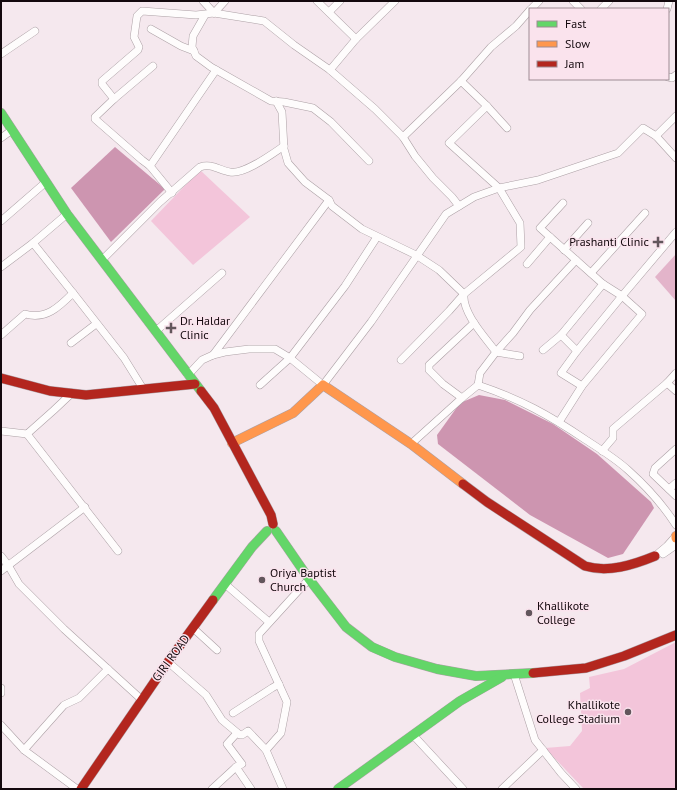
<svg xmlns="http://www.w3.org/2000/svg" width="677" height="790" font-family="'PT Sans',sans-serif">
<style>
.green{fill:#f3c5da}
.forest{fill:#e3b4ca}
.water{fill:#cd95b0}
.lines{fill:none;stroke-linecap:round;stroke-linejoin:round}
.street-casing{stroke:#aca0a5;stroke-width:8}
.fast-casing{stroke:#aca0a5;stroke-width:10}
.slow-casing{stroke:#aca0a5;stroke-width:10}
.jam-casing{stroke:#aca0a5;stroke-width:10}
.street{stroke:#fefcfc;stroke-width:7}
.fast{stroke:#63d668;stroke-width:9}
.slow{stroke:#ff974d;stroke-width:9}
.jam{stroke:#b3261e;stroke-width:9}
.poi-dot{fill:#62565c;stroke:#fae3ed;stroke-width:1.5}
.labels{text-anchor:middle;stroke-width:3;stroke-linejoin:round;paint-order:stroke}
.poi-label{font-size:12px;fill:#13080d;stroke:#fae3ed;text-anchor:start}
.street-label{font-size:12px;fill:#13080d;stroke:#fae3ed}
</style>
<rect width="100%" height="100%" fill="#f5e8ee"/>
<g class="green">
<path d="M200 170 250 217 193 265 151 221Z"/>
<path d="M676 642V789H584L545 748 570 746 582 731 580 693 590 688 589 677 624 669Z"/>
</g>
<path class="forest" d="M676 254V301L655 277Z"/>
<g class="water">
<path d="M115 147 165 189 111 242 71 188Z"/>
<path d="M479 395 505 400 553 424 597 454 651 502 654 508 623 554 608 558 530 515 438 444 437 435 460 403Z"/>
</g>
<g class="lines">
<defs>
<g id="street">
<path d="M203 1 214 13"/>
<path d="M317 1 356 39"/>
<path d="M573 1 581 9"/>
<path d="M531 9 539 1"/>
<path d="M601 9 609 1"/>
<path d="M667 9 669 1"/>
<path d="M329 12 340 1"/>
<path d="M214 13 225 1"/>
<path d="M205 15 193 36 192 47 196 56 211 67 271 101 284 102 313 108 331 122 369 161"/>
<path d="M151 29 181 46 194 51"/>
<path d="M1 54 35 31"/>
<path d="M153 66 114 99 95 117V119L142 160 150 166 172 193"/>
<path d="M330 70 356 39 395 1"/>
<path d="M668 77 672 78 676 75"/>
<path d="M461 81 487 106 507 128"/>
<path d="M114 99 102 84V81L138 50 139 47 134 37 137 16 142 11 196 15 214 13 264 21 294 45 330 70 375 109 403 137 415 156 433 178 452 197 459 206"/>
<path d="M276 101 282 112 284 149 288 163 305 182 329 200 332 206 362 229 416 255 439 270 464 294C462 313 485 337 496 352L520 356"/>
<path d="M656 136 676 116"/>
<path d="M403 137 461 81 491 47 516 26 530 10"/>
<path d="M1 138 12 130"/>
<path d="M150 166 216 70"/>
<path d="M1 221 46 182"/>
<path d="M33 243 73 293"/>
<path d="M564 250 588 223"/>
<path d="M102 260 160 202 200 167C211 163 219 170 230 172 244 175 272 154 284 146"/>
<path d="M527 264 550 237"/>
<path d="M1 267 33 243 67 214"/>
<path d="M591 273 645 213"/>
<path d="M156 331 222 273"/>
<path d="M1 335 25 314C46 320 59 307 73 293L124 358 142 387"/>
<path d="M71 343 96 324"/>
<path d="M543 350 561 335"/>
<path d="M577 351 622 296 676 232"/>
<path d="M213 355 329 200"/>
<path d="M401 360 449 311 464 294 521 247 520 223 499 188 449 143 487 106"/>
<path d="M188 375 202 360 213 355 225 352 249 349H275L290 358 323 385 371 322 446 214 474 197 499 188 538 180 618 153 643 128 656 136 676 158"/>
<path d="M667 383 676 391"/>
<path d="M260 385 290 358 345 286 377 237"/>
<path d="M478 385 480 373 496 352 513 333 530 310 576 260"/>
<path d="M582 386 561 373 577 351 561 335 603 284"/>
<path d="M462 398 443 384 429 370V365L474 323"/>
<path d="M559 422 582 386 642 314 622 296 603 284 540 228 563 203"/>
<path d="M1 431 27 434 54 410 72 393"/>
<path d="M27 434 118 551"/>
<path d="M411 444 462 398 478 385C520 399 549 415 586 440 600 449 616 459 628 470 646 486 663 505 676 525"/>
<path d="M676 449 655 468 653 474 676 496"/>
<path d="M602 451 613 438V429L667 383 676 373"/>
<path d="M669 489 676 483"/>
<path d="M663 554 676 545"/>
<path d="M1 556 8 565 19 584 64 629 142 700"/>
<path d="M655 556 667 546 675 537"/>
<path d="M1 571 85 507"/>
<path d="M225 584 269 622"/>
<path d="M193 628 217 650"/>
<path d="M168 662 206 695 222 720 240 735H242L248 731 266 750 283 789"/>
<path d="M514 674 535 740 561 773 576 789"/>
<path d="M1 688V693"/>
<path d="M233 713 272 688 279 684"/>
<path d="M1 725 24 750 77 789"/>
<path d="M413 735 463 789"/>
<path d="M24 750 64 705 79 698 108 669"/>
<path d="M266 750 281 733 287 702 259 641V634L309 579"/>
<path d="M236 767 251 789"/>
<path d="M212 789 236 767 242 764 227 744 237 733"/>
<path d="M502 789 543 750"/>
</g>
<g id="fast">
<path d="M1 113 67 214 201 391"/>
<path d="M276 531 309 579 346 627 372 647 395 657 437 669 476 676 533 673"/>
<path d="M213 600 252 547 267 531"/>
<path d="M338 789 460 701 502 677"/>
</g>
<g id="slow">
<path d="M232 443 293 413 323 385 411 444 463 484"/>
<path d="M676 536V538"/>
</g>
<g id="jam">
<path d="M1 378 50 391 86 395 195 384"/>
<path d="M201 391 214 408 271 515 273 524"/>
<path d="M463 484 487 502 585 566C608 573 633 565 655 556"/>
<path d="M533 673 586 668 624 656 676 635"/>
<path d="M81 789 168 662 213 600"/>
</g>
</defs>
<use href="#street" class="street-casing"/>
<use href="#fast" class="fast-casing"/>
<use href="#slow" class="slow-casing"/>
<use href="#jam" class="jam-casing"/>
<use href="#street" class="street"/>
<use href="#fast" class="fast"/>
<use href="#slow" class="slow"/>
<use href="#jam" class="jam"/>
</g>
<g class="poi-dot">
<path d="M656 236h4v4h4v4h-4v4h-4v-4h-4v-4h4z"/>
<path d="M169 322h4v4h4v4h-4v4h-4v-4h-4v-4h4z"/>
<circle cx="262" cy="580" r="4"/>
<circle cx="529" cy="613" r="4"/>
<circle cx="628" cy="712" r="4"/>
</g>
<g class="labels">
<g class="poi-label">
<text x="649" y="246" text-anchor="end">Prashanti Clinic</text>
<text x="180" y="325">Dr. Haldar<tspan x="180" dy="14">Clinic</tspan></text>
<text x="270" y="577">Oriya Baptist<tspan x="270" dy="14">Church</tspan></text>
<text x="537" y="610">Khallikote<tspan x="537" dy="14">College</tspan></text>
<text x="620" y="709" text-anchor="end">Khallikote<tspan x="620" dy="14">College Stadium</tspan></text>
</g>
<g class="street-label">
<text transform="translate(171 658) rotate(-54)" y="4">GIRI ROAD</text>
</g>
</g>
<rect width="677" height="790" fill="none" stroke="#13080d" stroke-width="4"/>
<rect x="529" y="8" width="140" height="72" fill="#fae3ed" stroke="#9e8b93"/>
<rect x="537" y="21" width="20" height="6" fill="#63d668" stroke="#9e8b93"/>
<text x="565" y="28" font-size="12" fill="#13080d">Fast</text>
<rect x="537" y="41" width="20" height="6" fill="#ff974d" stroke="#9e8b93"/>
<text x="565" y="48" font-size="12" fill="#13080d">Slow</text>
<rect x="537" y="61" width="20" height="6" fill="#b3261e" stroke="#9e8b93"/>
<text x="565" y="68" font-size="12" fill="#13080d">Jam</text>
</svg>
